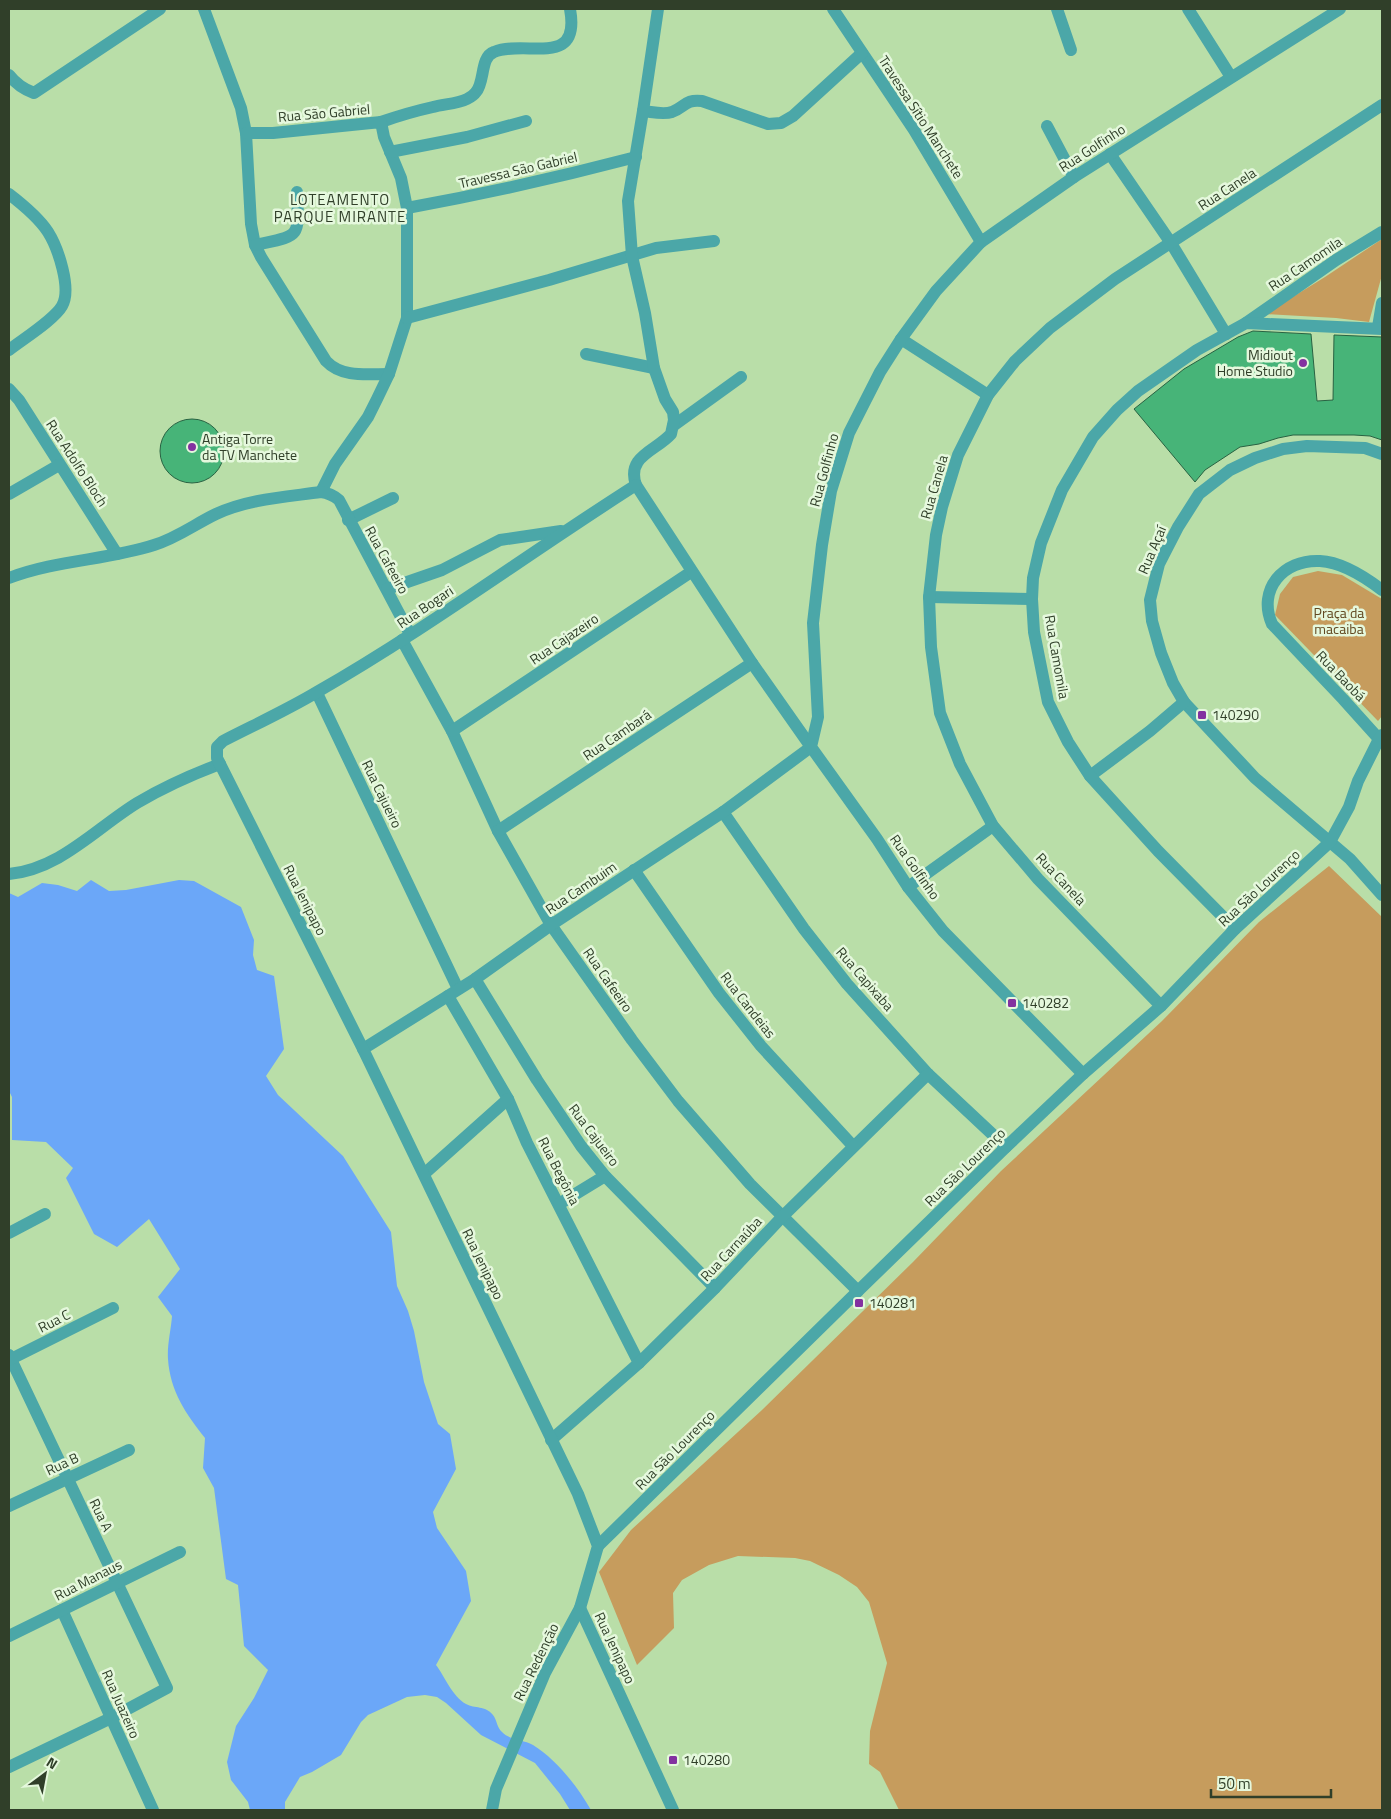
<svg xmlns="http://www.w3.org/2000/svg" width="1391" height="1819" font-family="'Titillium Web',sans-serif">
<style>
.green{fill:#c69c5d}
.water{fill:#6ba7f8}
.building{fill:#47b478;stroke:#286242}
.lines{fill:none;stroke-linecap:round;stroke-linejoin:round}
.minor{stroke:#4ba7a8;stroke-width:12}
.poi-dot{fill:#8331a0;stroke:#e5f8dd;stroke-width:2}
.labels{text-anchor:middle;stroke-width:5;stroke-linejoin:round;paint-order:stroke}
.street-label{font-size:14px;fill:#303f29;stroke:#e5f8dd}
.poi-label{font-size:14px;fill:#303f29;stroke:#e5f8dd;text-anchor:start}
.park-label{font-size:14px;fill:#61471f;stroke:#e5f8dd}
.neighbourhood-label{font-size:15px;letter-spacing:1px;fill:#303f29;stroke:#e5f8dd}
</style>
<rect width="100%" height="100%" fill="#b9dea8"/>
<g class="green">
<path d="M1382 239V275L1369 322 1336 318 1265 314 1325 277Z"/>
<path d="M1318 571 1342 575 1382 599V716L1378 721 1275 615 1280 594 1293 577Z"/>
<path d="M1329 866 1382 917V1810H899L880 1772 869 1764 870 1731 887 1663 869 1602 857 1587 839 1575 810 1561 795 1558 738 1556 709 1565 682 1580 673 1593 674 1628 637 1665 599 1572 631 1530 762 1410 913 1262 1001 1171 1162 1021 1259 922Z"/>
</g>
<path class="water" d="M91 880 109 891 126 890 179 880 194 881 241 907 254 940 253 955 257 970 274 976 284 1049 266 1076 278 1095 343 1156 391 1232 397 1286 408 1311 414 1331 424 1382 438 1424 450 1434 456 1469 433 1512 437 1528 466 1571 471 1601 436 1665C445 1677 452 1696 466 1704 475 1709 485 1705 493 1715 497 1720 497 1728 502 1732 511 1741 523 1739 533 1745 557 1760 577 1786 591 1810H570L560 1794 535 1763 481 1735 446 1703 437 1697 425 1695 407 1697 368 1715 361 1722 341 1755 312 1772 300 1777 285 1802V1810H250L248 1802 231 1780 227 1762 236 1726 254 1698 268 1670 244 1646 238 1585 226 1579 214 1488 203 1468 205 1438C186 1414 170 1391 168 1359 167 1345 171 1330 172 1316L158 1297 180 1269 149 1219 117 1247 94 1234 66 1178 73 1168 46 1142 12 1140V1097L9 1091V893L18 897 42 883 58 885 77 891Z"/>
<g class="building">
<path d="M1253 331 1311 334 1317 401 1333 400 1334 335 1382 337V440L1370 436 1354 435H1293L1278 438 1259 444 1240 447 1205 470 1195 482 1134 409 1184 369 1238 337Z"/>
<circle cx="192" cy="451" r="32"/>
</g>
<g class="lines">
<g class="minor">
<path d="M204 9 241 108 246 133 251 224 255 245 261 257 326 361C342 378 367 374 389 374"/>
<path d="M833 9 914 130 981 242"/>
<path d="M1057 9 1071 50"/>
<path d="M1188 9 1231 77"/>
<path d="M9 75C16 84 23 89 34 93L160 9"/>
<path d="M643 111C653 112 663 115 672 112 685 107 685 99 702 101L768 124 781 123 793 116 862 53"/>
<path d="M381 122C398 116 415 111 433 107 443 104 457 104 467 99 469 98 474 95 476 92 485 82 480 57 494 52 526 39 581 69 570 9"/>
<path d="M1047 126 1074 177"/>
<path d="M246 133H273L381 122 384 137 401 178 407 208V318L389 374 377 399 368 417 335 464 321 492"/>
<path d="M390 152 467 137 526 121"/>
<path d="M1110 154 1171 243 1226 334"/>
<path d="M9 194C22 204 39 218 48 232 58 248 72 289 62 306 54 320 23 339 9 350"/>
<path d="M407 208C484 194 560 177 636 157"/>
<path d="M255 245C301 235 299 239 297 192"/>
<path d="M407 318 549 280 656 248 714 241"/>
<path d="M1246 323 1336 260 1382 232"/>
<path d="M1378 327 1382 303"/>
<path d="M901 339 988 395"/>
<path d="M586 354 654 368"/>
<path d="M9 389 19 400 117 554"/>
<path d="M673 426 741 377"/>
<path d="M1382 454 1365 448 1307 446 1283 449 1255 458 1230 470 1199 494 1178 527 1159 564 1150 600 1152 621 1161 653 1173 683 1184 702 1255 778 1350 859 1382 895"/>
<path d="M9 494 59 465"/>
<path d="M348 520 393 498"/>
<path d="M9 578C56 560 107 560 154 545 177 538 195 524 216 514 248 499 285 497 321 492 329 493 333 495 339 500L410 634"/>
<path d="M387 589 442 570 500 540 561 531"/>
<path d="M929 597 1032 599"/>
<path d="M402 640 452 731 498 831 551 925 632 1040 678 1101 750 1184 858 1291"/>
<path d="M317 693 458 989"/>
<path d="M452 731 691 572"/>
<path d="M1379 739 1343 699 1272 624C1257 590 1283 559 1320 561 1342 562 1365 577 1382 590"/>
<path d="M1090 776 1150 731 1184 702"/>
<path d="M723 812 804 929 847 984 928 1074 1006 1147"/>
<path d="M498 831 752 663"/>
<path d="M634 870 719 993 761 1046 853 1146"/>
<path d="M9 874C60 869 95 829 137 803 164 787 191 775 220 764"/>
<path d="M908 887 993 826"/>
<path d="M1235 929 1158 851 1090 776 1068 742 1048 702 1034 632 1032 599 1033 578 1041 543 1062 490 1093 437 1117 410 1138 391 1197 350 1246 323 1382 329"/>
<path d="M475 979 537 1080 581 1146 605 1176 715 1288"/>
<path d="M448 996 508 1099 527 1143 639 1363"/>
<path d="M1161 1006 1038 879 993 826 960 764 940 713 931 647 929 597 936 535 942 507 958 455 988 395 1015 361 1050 328 1115 279 1382 105"/>
<path d="M363 1049 475 979 551 925 723 812 811 747 752 663 636 485C626 456 656 451 671 434L674 420 673 412 665 399 654 368 645 313 632 256 628 201 643 111 658 9"/>
<path d="M1083 1074 943 931 908 887 877 839 811 747 818 717 813 623 822 545 831 491 849 433 880 372 901 339 936 291 981 242 1074 177 1340 9"/>
<path d="M424 1174 508 1099"/>
<path d="M559 1204 605 1176"/>
<path d="M9 1233 45 1214"/>
<path d="M9 1355 167 1688 111 1718 9 1767"/>
<path d="M9 1360 113 1308"/>
<path d="M551 1440 639 1363 715 1288 782 1217 928 1074"/>
<path d="M9 1506 129 1450"/>
<path d="M598 1546 858 1291 1006 1147 1083 1074 1161 1006 1235 929 1330 842 1349 807 1358 781 1379 739 1382 735"/>
<path d="M580 1608 673 1810"/>
<path d="M62 1610 153 1810"/>
<path d="M9 1636 180 1552"/>
<path d="M492 1810 496 1789 545 1673 580 1608 598 1546 578 1494 363 1049 217 758V747L223 741C254 725 287 710 317 692 427 629 529 553 636 485"/>
</g>
</g>
<g class="poi-dot">
<circle cx="1303" cy="363" r="5"/>
<circle cx="192" cy="447" r="5"/>
<rect x="1197" y="710" width="10" height="10" rx="2.5"/>
<rect x="1007" y="998" width="10" height="10" rx="2.5"/>
<rect x="854" y="1298" width="10" height="10" rx="2.5"/>
<rect x="668" y="1755" width="10" height="10" rx="2.5"/>
</g>
<g class="labels">
<g class="street-label">
<text transform="translate(324 113) rotate(-5)" y="5">Rua São Gabriel</text>
<text transform="translate(921 117) rotate(57)" y="5">Travessa Sítio Manchete</text>
<text transform="translate(1092 148) rotate(-33)" y="5">Rua Golfinho</text>
<text transform="translate(518 170) rotate(-13)" y="5">Travessa São Gabriel</text>
<text transform="translate(1227 189) rotate(-33)" y="5">Rua Canela</text>
<text transform="translate(1305 264) rotate(-34)" y="5">Rua Camomila</text>
<text transform="translate(77 463) rotate(57)" y="5">Rua Adolfo Bloch</text>
<text transform="translate(824 470) rotate(-75)" y="5">Rua Golfinho</text>
<text transform="translate(934 487) rotate(-74)" y="5">Rua Canela</text>
<text transform="translate(1152 550) rotate(-67)" y="5">Rua Açaí</text>
<text transform="translate(387 560) rotate(61)" y="5">Rua Cafeeiro</text>
<text transform="translate(425 607) rotate(-34)" y="5">Rua Bogari</text>
<text transform="translate(564 639) rotate(-34)" y="5">Rua Cajazeiro</text>
<text transform="translate(1057 657) rotate(80)" y="5">Rua Camomila</text>
<text transform="translate(1341 676) rotate(46)" y="5">Rua Baobá</text>
<text transform="translate(617 735) rotate(-34)" y="5">Rua Cambará</text>
<text transform="translate(382 794) rotate(64)" y="5">Rua Cajueiro</text>
<text transform="translate(915 867) rotate(55)" y="5">Rua Golfinho</text>
<text transform="translate(1061 879) rotate(47)" y="5">Rua Canela</text>
<text transform="translate(581 888) rotate(-34)" y="5">Rua Cambuim</text>
<text transform="translate(1259 888) rotate(-43)" y="5">Rua São Lourenço</text>
<text transform="translate(305 900) rotate(63)" y="5">Rua Jenipapo</text>
<text transform="translate(865 979) rotate(49)" y="5">Rua Capixaba</text>
<text transform="translate(608 980) rotate(55)" y="5">Rua Cafeeiro</text>
<text transform="translate(748 1005) rotate(52)" y="5">Rua Candeias</text>
<text transform="translate(594 1135) rotate(53)" y="5">Rua Cajueiro</text>
<text transform="translate(965 1167) rotate(-44)" y="5">Rua São Lourenço</text>
<text transform="translate(559 1171) rotate(63)" y="5">Rua Begônia</text>
<text transform="translate(731 1249) rotate(-47)" y="5">Rua Carnaúba</text>
<text transform="translate(483 1264) rotate(64)" y="5">Rua Jenipapo</text>
<text transform="translate(54 1321) rotate(-27)" y="5">Rua C</text>
<text transform="translate(675 1450) rotate(-45)" y="5">Rua São Lourenço</text>
<text transform="translate(62 1464) rotate(-25)" y="5">Rua B</text>
<text transform="translate(101 1515) rotate(64)" y="5">Rua A</text>
<text transform="translate(88 1580) rotate(-27)" y="5">Rua Manaus</text>
<text transform="translate(615 1648) rotate(65)" y="5">Rua Jenipapo</text>
<text transform="translate(536 1662) rotate(-64)" y="5">Rua Redenção</text>
<text transform="translate(121 1704) rotate(66)" y="5">Rua Juazeiro</text>
</g>
<g class="poi-label">
<text x="1293" y="360" text-anchor="end">Midiout<tspan x="1293" dy="16">Home Studio</tspan></text>
<text x="202" y="444">Antiga Torre<tspan x="202" dy="16">da TV Manchete</tspan></text>
<text x="1212" y="720">140290</text>
<text x="1022" y="1008">140282</text>
<text x="869" y="1308">140281</text>
<text x="683" y="1765">140280</text>
</g>
<g class="park-label">
<text x="1339" y="618">Praça da<tspan x="1339" dy="16">macaiba</tspan></text>
</g>
<g class="neighbourhood-label">
<text x="340" y="205">LOTEAMENTO<tspan x="340" dy="17">PARQUE MIRANTE</tspan></text>
</g>
</g>
<rect width="1391" height="1819" fill="none" stroke="#303f29" stroke-width="20"/>
<g transform="translate(45 1774) rotate(32)" stroke="#e5f8dd" stroke-width="4" paint-order="stroke">
<path d="M0-4L9 19L0 12L-9 19Z" fill="#303f29"/>
<text y="-8" font-size="14" font-weight="bold" text-anchor="middle" fill="#303f29">N</text>
</g>
<path d="M1211 1789v8h120v-8" fill="none" stroke="#303f29" stroke-width="2.5"/>
<text x="1218" y="1789" font-size="15" fill="#303f29" stroke="#e5f8dd" stroke-width="4" paint-order="stroke">50 m</text>
</svg>
